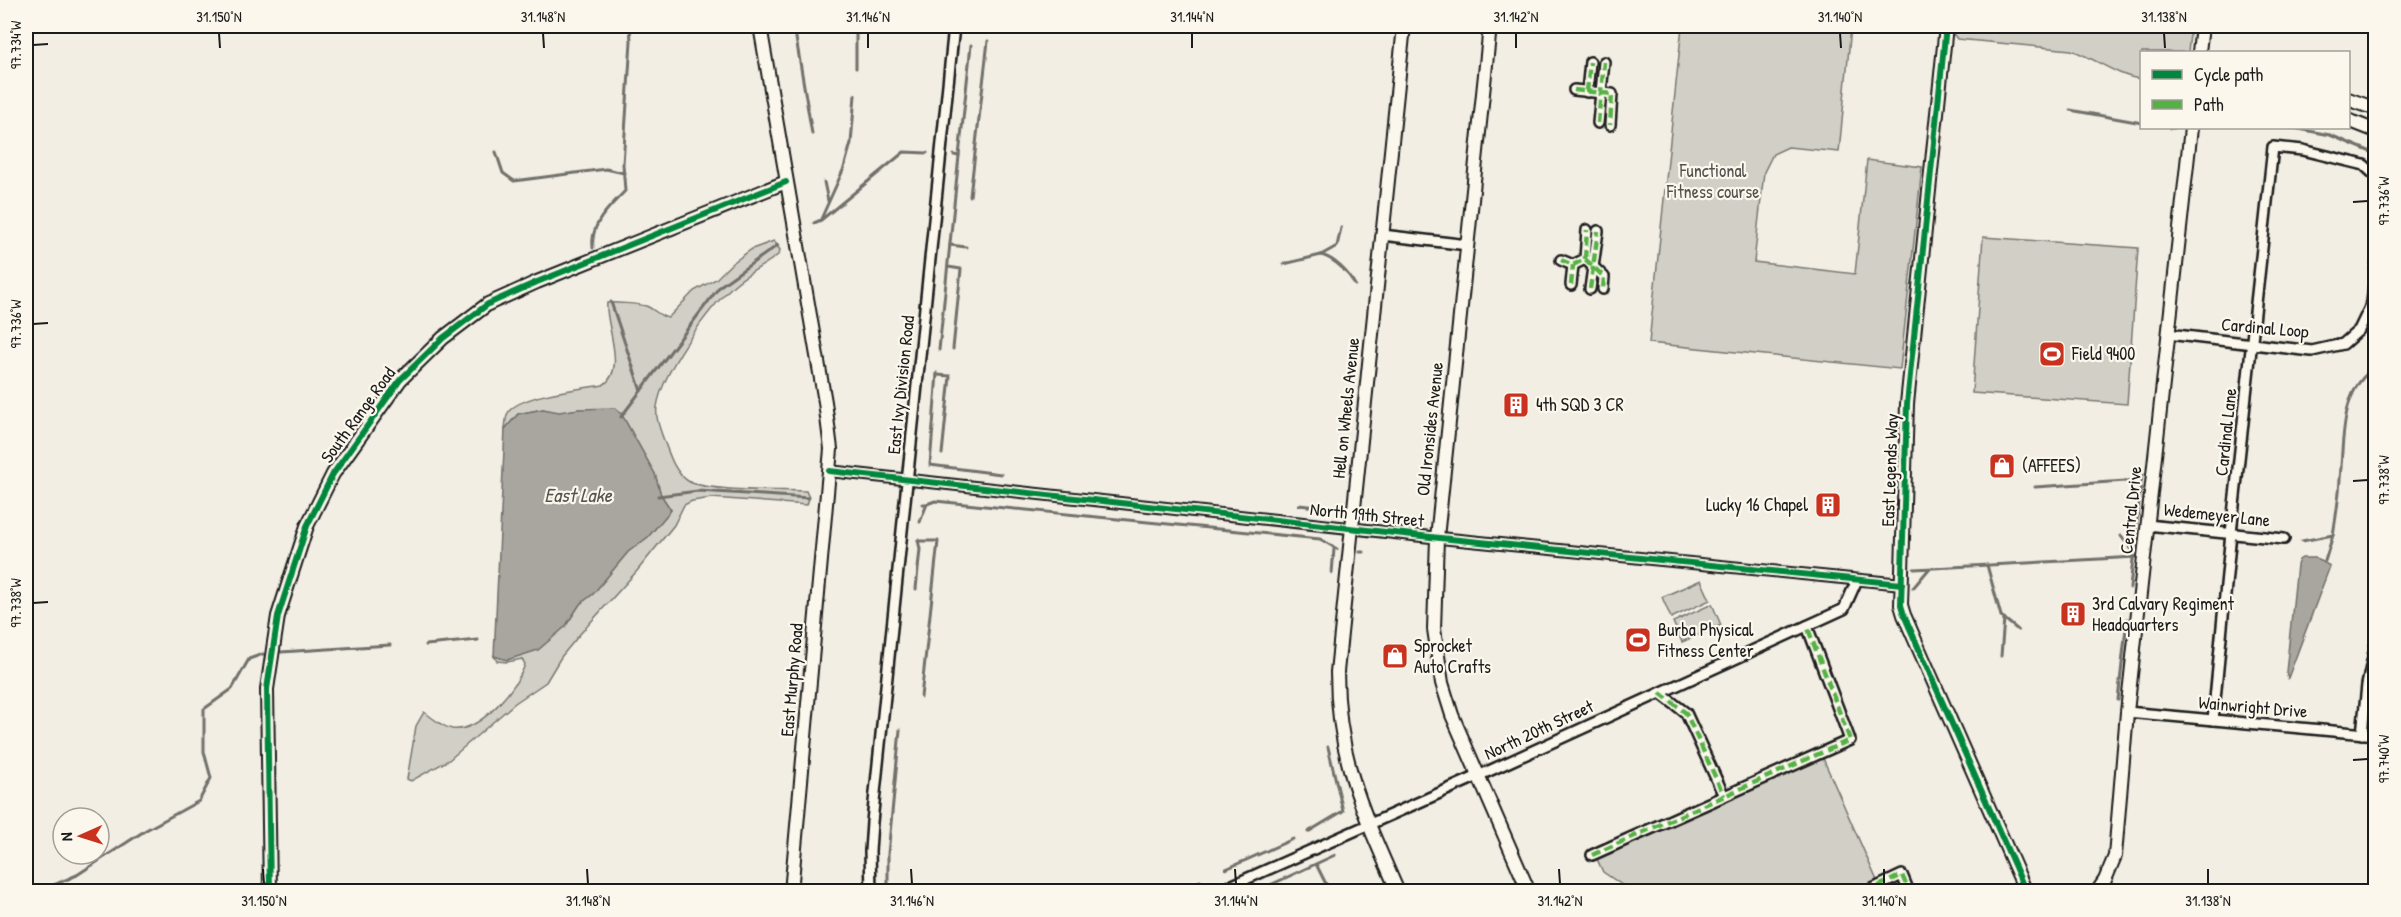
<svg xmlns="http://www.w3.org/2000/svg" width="2401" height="917" font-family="'Patrick Hand',sans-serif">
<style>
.green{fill:#d2cfc6;stroke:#777671;stroke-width:1.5}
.water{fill:#a9a6a0;stroke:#716f6b;stroke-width:1.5}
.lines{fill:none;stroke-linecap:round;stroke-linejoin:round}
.stream{stroke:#716f6b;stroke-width:3}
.street-casing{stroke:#1c1c1c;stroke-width:14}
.secondary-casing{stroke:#1c1c1c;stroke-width:16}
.street{stroke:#fbf7ec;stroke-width:9}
.secondary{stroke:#fbf7ec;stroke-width:12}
.quiet{stroke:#55b145;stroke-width:4.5;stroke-dasharray:9 4.5;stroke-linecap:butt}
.cycleway-casing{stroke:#fbf7ec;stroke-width:10}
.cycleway{stroke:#00873e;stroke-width:6}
.ticks{fill:none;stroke:#1c1c1c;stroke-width:2}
.labels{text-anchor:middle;stroke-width:4.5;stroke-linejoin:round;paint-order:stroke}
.park-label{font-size:18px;fill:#53524f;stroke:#fbf7ec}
.street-label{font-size:18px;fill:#1c1c1c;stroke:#fbf7ec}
.poi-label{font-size:18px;fill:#1c1c1c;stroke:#fbf7ec;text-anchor:start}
.water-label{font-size:20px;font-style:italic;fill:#545351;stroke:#fbf7ec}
.neatline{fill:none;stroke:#1c1c1c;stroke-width:2}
.ticks-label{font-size:15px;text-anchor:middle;fill:#1c1c1c}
</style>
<rect width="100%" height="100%" fill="#f2eee4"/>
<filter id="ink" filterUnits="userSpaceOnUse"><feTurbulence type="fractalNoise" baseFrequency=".0167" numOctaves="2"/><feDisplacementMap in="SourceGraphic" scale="12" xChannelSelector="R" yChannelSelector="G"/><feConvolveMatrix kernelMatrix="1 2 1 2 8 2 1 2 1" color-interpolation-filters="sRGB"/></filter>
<g filter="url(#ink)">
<g class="green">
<path d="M1682 26 1851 27 1839 152 1788 147 1773 154 1764 172 1754 262 1855 274 1867 160 1922 167 1900 369 1649 343Z"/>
<path d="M1953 26H2191L2188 52H2142L2141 79C2116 76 2095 58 2071 50L1957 39 1952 32Z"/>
<path d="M1983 237 2138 248 2127 404 1972 393Z"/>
<path d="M774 241 780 250 779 254C765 266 748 272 734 285 708 309 662 372 657 407 655 418 661 432 665 443 670 456 675 473 688 481 707 492 781 490 806 491L809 498 807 505 712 498 692 501 684 505 674 525 637 571 580 634 561 657 546 682 515 703 449 760 411 781 407 779 416 726 424 712C433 718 442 727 452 729 480 733 518 687 525 664L522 659 507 662 497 661 494 656 508 660 565 627 580 604 593 594 628 552 648 537 671 510 661 495 655 474 622 415 579 409 559 413 543 409 518 414 505 429C506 423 505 415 510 410 526 394 580 389 603 385 628 370 604 322 607 303 612 302 639 304 646 306 654 309 659 316 668 318L694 291 716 279 731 264 752 249Z"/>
<path d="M1701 580 1710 600 1671 618 1662 597Z"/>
<path d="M1712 604 1721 625 1682 642 1673 622Z"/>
<path d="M1822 756 1878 883 1859 892 1625 891 1622 885 1603 872 1596 857Z"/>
</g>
<g class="water">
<path d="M615 408 622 415 655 474 661 495 671 510 648 537 628 552 593 594 580 604 565 627 538 650 507 660 494 656 505 429 518 414 543 409 559 412 579 409Z"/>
<path d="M2302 558H2316L2330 566 2288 678 2286 672 2297 565 2299 560Z"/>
</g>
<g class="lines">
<g class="stream">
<path d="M794 26 812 134"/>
<path d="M856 68V26"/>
<path d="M2070 110 2142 123"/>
<path d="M2170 128H2174"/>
<path d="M2294 128 2330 135 2376 154"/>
<path d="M496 152 503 173 514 181 606 169 624 173"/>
<path d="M959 156 971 45"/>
<path d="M824 182 828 201"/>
<path d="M970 196 988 41"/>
<path d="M821 219 844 168 851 143 855 95"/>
<path d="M814 223 821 220 904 152 927 153"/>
<path d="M950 245 966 247"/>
<path d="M593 248C590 223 609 208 625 191L623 164 631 41 630 26"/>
<path d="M1321 255 1337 246 1341 228"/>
<path d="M1284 264 1321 255C1334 258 1349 273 1355 285"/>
<path d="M948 267 961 269 953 349"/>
<path d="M611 302 641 391"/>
<path d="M939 350 959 156 954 155"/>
<path d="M937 373 930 465 1001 474"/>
<path d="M937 375 950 376 942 454"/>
<path d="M621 417 720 286 778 245"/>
<path d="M2035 487 2141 480"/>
<path d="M658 496 698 491 809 498"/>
<path d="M927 504 935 501 1320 539 1337 549"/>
<path d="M1299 505 1326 508"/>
<path d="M920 522 927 504H923"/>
<path d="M2121 536 2133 551"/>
<path d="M918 541H938L921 697"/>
<path d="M2302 541 2333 535C2336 517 2339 498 2340 479 2344 442 2339 389 2376 367"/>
<path d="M1360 552H1364"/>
<path d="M2325 561 2333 535"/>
<path d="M1987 565 2001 616 2018 630"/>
<path d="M1914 569 2137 557"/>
<path d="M1332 573 1334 549"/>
<path d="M1913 588 1929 569"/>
<path d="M2130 588 2142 473"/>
<path d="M916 589 920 549 918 540"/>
<path d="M426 645 478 640"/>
<path d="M281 652 390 645"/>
<path d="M2001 656 2004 619"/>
<path d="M2118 700 2127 619"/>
<path d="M1308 832 1343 811 1328 747"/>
<path d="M1316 864 1328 888"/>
<path d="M1226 869 1293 839"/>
<path d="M1380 888 1382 892"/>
<path d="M38 892 77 875 146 830 199 801 211 778 204 752V709L232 689 249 659 263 654"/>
<path d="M888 892V854L900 730"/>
<path d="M1176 892 1200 881"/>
<path d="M1255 892 1335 855"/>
</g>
<defs>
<g id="street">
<path d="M1574 90 1612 94 1610 125"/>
<path d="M1587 92 1590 62"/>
<path d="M1598 123 1604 62"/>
<path d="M1382 235 1468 245"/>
<path d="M1585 259 1587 230"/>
<path d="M1561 260 1573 265 1585 259 1604 277 1603 289"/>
<path d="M1571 285 1573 265"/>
<path d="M1590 289 1598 231"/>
<path d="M2168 334 2312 351 2343 344 2359 330 2372 303 2376 266"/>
<path d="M829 471 1440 538 1902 584"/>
<path d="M2147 525 2284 539"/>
<path d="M1660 693 1686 713 1724 796"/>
<path d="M2127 712 2376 735"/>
<path d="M2213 720 2231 533 2273 147 2303 150 2364 165 2376 176"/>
<path d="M2362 734 2367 685 2376 643"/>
<path d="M1592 855 1850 740 1807 626"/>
<path d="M871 892 870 851 872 822 954 26"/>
<path d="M1217 892 1478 776 1844 609 1857 580"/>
<path d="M1866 892 1902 875 1909 892"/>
</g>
<g id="secondary">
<path d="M760 26 825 402 831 449 791 892"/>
<path d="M1490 26 1437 538 1434 629 1442 683 1452 715 1529 892"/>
<path d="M1946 26 1907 404 1901 605 1904 615 2026 892"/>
<path d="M2199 52 2202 26"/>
<path d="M2348 99 2376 109"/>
<path d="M2348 120 2376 131"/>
<path d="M270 892 267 689 278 616 307 526 333 474 400 380 443 338 488 304 537 282 786 182"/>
<path d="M1398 892C1364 814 1337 759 1337 672L1404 26"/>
<path d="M2097 892 2105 880 2115 856 2127 712 2191 128"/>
</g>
</defs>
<use href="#street" class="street-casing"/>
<use href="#secondary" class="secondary-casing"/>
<use href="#street" class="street"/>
<use href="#secondary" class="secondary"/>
<g class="quiet">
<path d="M1574 90 1612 94 1610 125"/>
<path d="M1587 92 1590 62"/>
<path d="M1598 123 1604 62"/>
<path d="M1585 259 1587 230"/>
<path d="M1561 260 1573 265 1585 259 1604 277 1603 289"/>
<path d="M1571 285 1573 265"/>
<path d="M1590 289 1598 231"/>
<path d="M1660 693 1686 713 1724 796"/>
<path d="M1592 855 1850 740 1807 626"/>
<path d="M1866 892 1902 875 1909 892"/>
</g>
<defs>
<g id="cycleway">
<path d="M1946 26 1907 404 1901 605 1904 615 2026 892"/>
<path d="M829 471 1440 538 1902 584"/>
<path d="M270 892 267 689 278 616 307 526 333 474 400 380 443 338 488 304 537 282 786 182"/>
</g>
</defs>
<use href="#cycleway" class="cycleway-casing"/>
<use href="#cycleway" class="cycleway"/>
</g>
</g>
<path class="ticks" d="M219 33 220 48M543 33 544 48M868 33V48M1192 33V48M1516 33V48M1840 33 1841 48M2164 33 2165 48M33 45 48 44M2353 202 2368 201M33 324 48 323M2353 481 2368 480M33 603 48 602M2353 760 2368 759M263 869 264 884M587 869 588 884M911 869 912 884M1235 869 1236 884M1559 869 1560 884M1884 869V884M2208 869V884"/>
<defs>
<symbol id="stadium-square" viewBox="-11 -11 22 22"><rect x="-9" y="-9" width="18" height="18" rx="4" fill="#c8321e" stroke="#fbf7ec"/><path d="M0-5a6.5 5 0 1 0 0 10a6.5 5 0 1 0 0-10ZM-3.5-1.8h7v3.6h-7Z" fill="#fff"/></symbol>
<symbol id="building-square" viewBox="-11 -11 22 22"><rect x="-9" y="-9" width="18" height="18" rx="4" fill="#c8321e" stroke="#fbf7ec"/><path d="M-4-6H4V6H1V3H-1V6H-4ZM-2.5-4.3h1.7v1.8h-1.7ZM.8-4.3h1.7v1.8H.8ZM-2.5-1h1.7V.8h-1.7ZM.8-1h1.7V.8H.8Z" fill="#fff"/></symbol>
<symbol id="shop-square" viewBox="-11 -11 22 22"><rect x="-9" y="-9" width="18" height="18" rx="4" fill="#c8321e" stroke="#fbf7ec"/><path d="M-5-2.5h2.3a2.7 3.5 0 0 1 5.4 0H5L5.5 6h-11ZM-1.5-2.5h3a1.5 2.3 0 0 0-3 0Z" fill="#fff"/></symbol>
</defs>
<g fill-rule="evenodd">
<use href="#stadium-square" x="2037" y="339" width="30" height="30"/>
<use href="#building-square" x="1501" y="390" width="30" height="30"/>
<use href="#shop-square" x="1987" y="451" width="30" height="30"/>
<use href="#building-square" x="1813" y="490" width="30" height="30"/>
<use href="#building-square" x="2058" y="599" width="30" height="30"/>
<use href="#stadium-square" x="1623" y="625" width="30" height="30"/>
<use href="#shop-square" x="1380" y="641" width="30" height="30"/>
</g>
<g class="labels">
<g class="park-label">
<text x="1713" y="177">Functional<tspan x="1713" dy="21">Fitness course</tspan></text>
</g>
<g class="street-label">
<text transform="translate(2265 328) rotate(5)" y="6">Cardinal Loop</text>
<text transform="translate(901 385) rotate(-84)" y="6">East Ivy Division Road</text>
<text transform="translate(1346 408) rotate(-84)" y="6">Hell on Wheels Avenue</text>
<text transform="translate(358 415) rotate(-54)" y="6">South Range Road</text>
<text transform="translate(1430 429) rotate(-84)" y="6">Old Ironsides Avenue</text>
<text transform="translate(2226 432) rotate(-84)" y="6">Cardinal Lane</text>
<text transform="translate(1890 470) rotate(-88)" y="6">East Legends Way</text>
<text transform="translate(2131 510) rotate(-84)" y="6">Central Drive</text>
<text transform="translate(1367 515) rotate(6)" y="6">North 19th Street</text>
<text transform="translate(2217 515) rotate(6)" y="6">Wedemeyer Lane</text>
<text transform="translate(792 680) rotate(-85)" y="6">East Murphy Road</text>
<text transform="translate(2253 707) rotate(5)" y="6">Wainwright Drive</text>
<text transform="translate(1539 730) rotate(-25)" y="6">North 20th Street</text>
</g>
<g class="poi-label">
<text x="2072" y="360">Field 9400</text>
<text x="1536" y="411">4th SQD 3 CR</text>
<text x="2022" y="472">(AFFEES)</text>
<text x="1808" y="511" text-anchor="end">Lucky 16 Chapel</text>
<text x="2092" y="610">3rd Calvary Regiment<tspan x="2092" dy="21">Headquarters</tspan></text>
<text x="1658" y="636">Burba Physical<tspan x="1658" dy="21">Fitness Center</tspan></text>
<text x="1414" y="652">Sprocket<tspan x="1414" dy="21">Auto Crafts</tspan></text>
</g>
<g class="water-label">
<text x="578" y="502">East Lake</text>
</g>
</g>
<rect width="2401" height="917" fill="none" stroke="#fbf7ec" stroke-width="66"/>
<rect x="2140" y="51" width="210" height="78" fill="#fbf7ec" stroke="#a29f99" stroke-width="1.5"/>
<rect x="2152" y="70" width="30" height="9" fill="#00873e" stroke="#a29f99" stroke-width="1.5"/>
<text x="2194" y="81" font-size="18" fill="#1c1c1c">Cycle path</text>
<rect x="2152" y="100" width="30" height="9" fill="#55b145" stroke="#a29f99" stroke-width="1.5"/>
<text x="2194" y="111" font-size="18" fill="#1c1c1c">Path</text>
<g transform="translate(81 836) rotate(267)"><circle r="28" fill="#fbf7ec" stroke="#a29f99" stroke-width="1.5"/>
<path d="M0-4.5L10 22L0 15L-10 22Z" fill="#c8321e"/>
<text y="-9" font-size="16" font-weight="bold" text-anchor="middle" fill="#1c1c1c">N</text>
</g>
<rect x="33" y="33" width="2335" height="851" class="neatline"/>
<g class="ticks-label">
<text x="219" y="22">31.150°N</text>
<text x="543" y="22">31.148°N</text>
<text x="868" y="22">31.146°N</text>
<text x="1192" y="22">31.144°N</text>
<text x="1516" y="22">31.142°N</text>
<text x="1840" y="22">31.140°N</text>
<text x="2164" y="22">31.138°N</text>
<text transform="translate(16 45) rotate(-90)" y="5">97.734°W</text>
<text transform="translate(2384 201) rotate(-90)" y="5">97.736°W</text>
<text transform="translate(16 324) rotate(-90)" y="5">97.736°W</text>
<text transform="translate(2384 480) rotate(-90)" y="5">97.738°W</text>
<text transform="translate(16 603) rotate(-90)" y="5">97.738°W</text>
<text transform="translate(2384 759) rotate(-90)" y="5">97.740°W</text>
<text x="264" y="906">31.150°N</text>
<text x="588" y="906">31.148°N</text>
<text x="912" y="906">31.146°N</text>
<text x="1236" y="906">31.144°N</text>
<text x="1560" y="906">31.142°N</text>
<text x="1884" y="906">31.140°N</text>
<text x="2208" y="906">31.138°N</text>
</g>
</svg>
